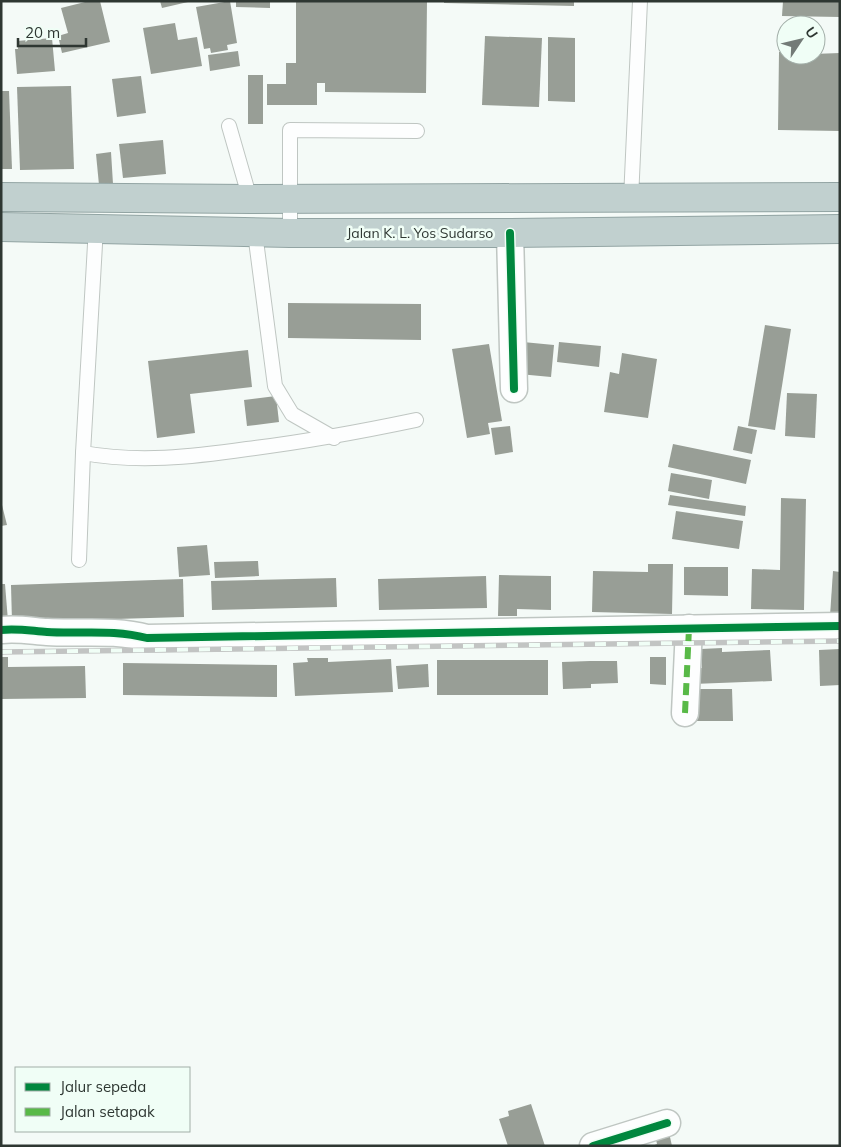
<svg xmlns="http://www.w3.org/2000/svg" width="841" height="1147" font-family="Mulish,sans-serif">
<style>
.building{fill:#989e96}
.lines{fill:none;stroke-linecap:round;stroke-linejoin:round}
.lane-casing{stroke:#bfc6c2;stroke-width:16}
.street-casing{stroke:#bfc6c2;stroke-width:29}
.highway-casing{stroke:#92a4a3;stroke-width:30}
.lane{stroke:#fdfefe;stroke-width:14}
.street{stroke:#fdfefe;stroke-width:26}
.highway{stroke:#c1d0cf;stroke-width:28}
.rail-casing{stroke:#c2c4c3;stroke-width:5.5}
.rail{stroke:#f0fef6;stroke-width:4;stroke-dasharray:11;stroke-linecap:butt}
.quiet{stroke:#58b947;stroke-width:6;stroke-dasharray:12 6;stroke-linecap:butt}
.cycleway-casing{stroke:#f0fef6;stroke-width:11}
.cycleway{stroke:#00873e;stroke-width:8}
.labels{text-anchor:middle;stroke-width:5;stroke-linejoin:round;paint-order:stroke}
.street-label{font-size:14px;fill:#2e3732;stroke:#f0fef6}
</style>
<rect width="100%" height="100%" fill="#f4faf7"/>
<g class="building">
<path d="M89 1H100L110 42 62 53 58 36 68 33 61 8Z"/>
<path d="M160 1H188V2L162 8Z"/>
<path d="M230 1 237 43 227 45 228 50 211 53 210 48 204 49 196 7Z"/>
<path d="M236 1H270V8L236 7Z"/>
<path d="M296 1H427L426 93 325 92V83H317V105H267V84H286V63H296Z"/>
<path d="M444 1H574V6L444 3Z"/>
<path d="M783 1H840V17L782 16Z"/>
<path d="M175 23 178 40 197 37 202 66 151 74 143 28Z"/>
<path d="M485 36 542 38 539 107 482 105Z"/>
<path d="M548 37 575 38V102L548 101Z"/>
<path d="M52 38 55 71 17 74 15 49H18L17 41Z"/>
<path d="M238 51 240 66 210 71 208 55Z"/>
<path d="M779 52H786V55L840 53V131L778 130Z"/>
<rect x="248" y="75" width="15" height="49"/>
<path d="M141 76 146 113 117 117 112 79Z"/>
<path d="M71 86 74 169 20 170 17 87Z"/>
<path d="M1 91H9L12 169H1Z"/>
<path d="M163 140 166 174 123 178 119 144Z"/>
<path d="M111 152 113 184 99 185 96 154Z"/>
<path d="M288 303 421 304V340L288 338Z"/>
<path d="M765 325 791 329 775 430 748 426Z"/>
<path d="M523 342 554 345 551 377 519 374Z"/>
<path d="M559 342 601 346 599 367 557 362Z"/>
<path d="M489 344 502 421 488 423 490 434 467 438 452 349Z"/>
<path d="M248 350 252 387 190 394 195 433 157 438 148 361Z"/>
<path d="M622 353 657 359 648 418 604 412 610 372 619 374Z"/>
<path d="M787 393 817 394 815 438 785 436Z"/>
<path d="M276 396 279 422 247 426 244 400Z"/>
<path d="M510 426 513 452 495 455 491 428Z"/>
<path d="M738 426 757 430 752 454 733 450Z"/>
<path d="M673 444 751 460 746 484 668 467Z"/>
<path d="M671 473 712 480 709 499 668 491Z"/>
<path d="M670 495 746 506 745 516 668 505Z"/>
<path d="M781 498 806 499 804 610 751 609 752 569 780 570Z"/>
<path d="M1 501 7 525 1 526Z"/>
<path d="M676 511 743 521 739 549 672 539Z"/>
<path d="M207 545 210 575 179 577 177 547Z"/>
<path d="M258 561 259 576 215 578 214 562Z"/>
<path d="M648 564H673L672 614 592 612 593 571 648 572Z"/>
<path d="M684 567H728V596L684 595Z"/>
<path d="M833 571 840 572V617L830 616Z"/>
<path d="M499 575 551 576V610L517 609V616H498Z"/>
<path d="M486 576 487 608 379 610 378 579Z"/>
<path d="M336 578 337 607 212 610 211 581Z"/>
<path d="M183 579 184 617 12 622 11 585Z"/>
<path d="M1 584H5L8 621H1Z"/>
<path d="M722 648V652L770 650 772 681 693 684 692 668H702L701 649Z"/>
<path d="M840 649V685L820 686 819 650Z"/>
<path d="M1 657H8V667L85 666 86 698 1 699Z"/>
<path d="M650 657H666V685L650 684Z"/>
<path d="M307 658H328V662L391 659 393 692 295 696 293 663 308 662Z"/>
<rect x="437" y="660" width="111" height="35"/>
<path d="M590 661H617L618 683 591 684V688L563 689 562 662Z"/>
<path d="M123 663 277 665V697L123 695Z"/>
<path d="M428 664 429 687 398 689 396 666Z"/>
<path d="M690 689H732L733 721H691Z"/>
<path d="M531 1104 545 1146H508L499 1119 509 1116 508 1111Z"/>
<path d="M668 1128 672 1146H652L657 1144 654 1131Z"/>
</g>
<g class="lines">
<defs>
<g id="lane">
<path d="M229 126 250 199"/>
<path d="M631 199 640 1"/>
<path d="M96 227 83 453C138 463 192 457 247 449 304 442 359 432 416 420"/>
<path d="M255 233 275 386 292 414 334 438"/>
<path d="M290 233V130L417 131"/>
<path d="M79 560 83 453"/>
</g>
<g id="street">
<path d="M510 233 514 389"/>
<path d="M1 630C17 628 32 631 47 632 81 634 114 629 147 638L840 626"/>
<path d="M685 713 689 628"/>
<path d="M593 1146 667 1123"/>
</g>
<g id="highway">
<path d="M1 197 250 199 840 197"/>
<path d="M1 227 290 233H510L840 229"/>
</g>
</defs>
<use href="#lane" class="lane-casing"/>
<use href="#street" class="street-casing"/>
<use href="#highway" class="highway-casing"/>
<use href="#lane" class="lane"/>
<use href="#street" class="street"/>
<use href="#highway" class="highway"/>
<defs>
<path id="rail" d="M1 652 840 641"/>
</defs>
<use href="#rail" class="rail-casing"/>
<use href="#rail" class="rail"/>
<path class="quiet" d="M685 713 689 628"/>
<defs>
<g id="cycleway">
<path d="M510 233 514 389"/>
<path d="M1 630C17 628 32 631 47 632 81 634 114 629 147 638L840 626"/>
<path d="M593 1146 667 1123"/>
</g>
</defs>
<use href="#cycleway" class="cycleway-casing"/>
<use href="#cycleway" class="cycleway"/>
</g>
<g class="labels">
<g class="street-label">
<text x="420" y="238">Jalan K. L. Yos Sudarso</text>
</g>
</g>
<rect width="841" height="1147" fill="none" stroke="#2e3732" stroke-width="5"/>
<rect x="15" y="1067" width="175" height="65" fill="#f0fef6" stroke="#a2aea8"/>
<rect x="25" y="1083" width="25" height="8" fill="#00873e" stroke="#a2aea8"/>
<text x="60" y="1092" font-size="15" fill="#2e3732">Jalur sepeda</text>
<rect x="25" y="1108" width="25" height="8" fill="#58b947" stroke="#a2aea8"/>
<text x="60" y="1117" font-size="15" fill="#2e3732">Jalan setapak</text>
<g transform="translate(801 40) rotate(55)"><circle r="24" fill="#f0fef6" stroke="#a2aea8"/>
<path d="M0-4L9 19L0 12L-9 19Z" fill="#737b77"/>
<text y="-8" font-size="14" font-weight="bold" text-anchor="middle" fill="#2e3732">U</text>
</g>
<path d="M18 38v8h68v-8" fill="none" stroke="#2e3732" stroke-width="2.5"/>
<text x="25" y="38" font-size="15" fill="#2e3732" stroke="#f0fef6" stroke-width="4" paint-order="stroke">20 m</text>
</svg>
